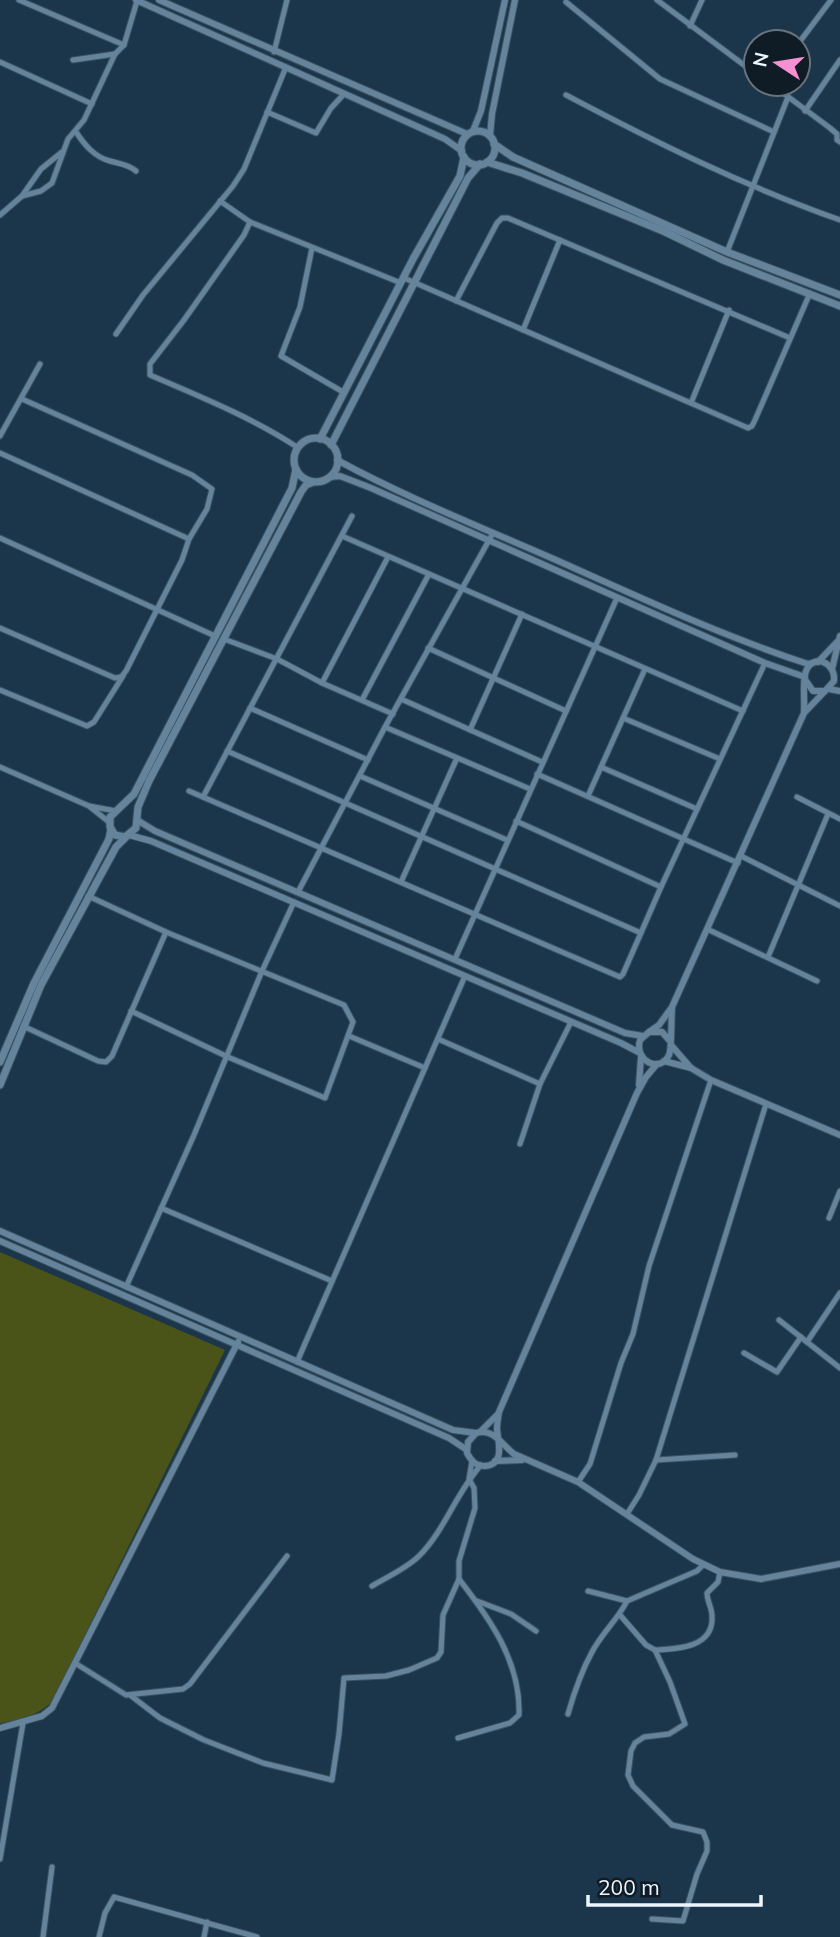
<svg xmlns="http://www.w3.org/2000/svg" width="840" height="1937" font-family="Mulish,sans-serif">
<style>
.green{fill:#4a5418}
.lines{fill:none;stroke-linecap:round;stroke-linejoin:round}
.minor-casing{stroke:#3a5161;stroke-width:7}
.tertiary-casing{stroke:#3a5161;stroke-width:8}
.secondary-casing{stroke:#3a5161;stroke-width:9}
.minor{stroke:#65839a;stroke-width:5}
.tertiary{stroke:#65839a;stroke-width:6}
.secondary{stroke:#65839a;stroke-width:7}
</style>
<rect width="100%" height="100%" fill="#1b364a"/>
<path class="green" d="M0 1252 225 1350 52 1702C36 1716 21 1720 0 1723Z"/>
<g class="lines">
<defs>
<g id="minor">
<path d="M19 0 124 45"/>
<path d="M657 0 756 74"/>
<path d="M566 2 660 79 774 132"/>
<path d="M690 26 702 0"/>
<path d="M798 44 831 0"/>
<path d="M274 52 287 0"/>
<path d="M73 60 115 54"/>
<path d="M0 62 92 104"/>
<path d="M771 84 830 128 837 134V140L840 142"/>
<path d="M566 95C655 142 744 186 840 220"/>
<path d="M805 111 840 60"/>
<path d="M267 112 316 133 331 108 344 94"/>
<path d="M76 132C84 144 94 157 110 161 120 164 128 164 136 171"/>
<path d="M22 196 41 169 62 152"/>
<path d="M220 201 250 222 401 283"/>
<path d="M0 215 22 196 41 191 52 183 68 139 84 120 115 54 124 45 137 1"/>
<path d="M250 222 244 235 184 320 150 364V375C201 397 251 417 297 447"/>
<path d="M312 248 300 307 281 356 343 392"/>
<path d="M727 252 788 97"/>
<path d="M404 278 748 428 752 426 755 420 810 293"/>
<path d="M456 301 497 223 502 218H508L790 338"/>
<path d="M523 330 560 240"/>
<path d="M116 334 143 295 233 186 244 169 286 67"/>
<path d="M22 399 192 475 212 489 207 509 189 539"/>
<path d="M691 403 729 310"/>
<path d="M0 436 40 364"/>
<path d="M0 453 189 539 182 560 126 671 121 677 115 678 0 628"/>
<path d="M342 536 743 711"/>
<path d="M0 538 215 636"/>
<path d="M388 557 322 683 393 714"/>
<path d="M224 639 277 659 322 683"/>
<path d="M428 648 566 711"/>
<path d="M0 690 87 726 94 722 123 676"/>
<path d="M401 699 542 762"/>
<path d="M362 700 429 574"/>
<path d="M250 708 368 760"/>
<path d="M623 718 720 759"/>
<path d="M385 727 530 789"/>
<path d="M470 730 522 614"/>
<path d="M227 751 641 933"/>
<path d="M0 767 89 806"/>
<path d="M601 767 697 809"/>
<path d="M537 774 738 863"/>
<path d="M360 776 507 840"/>
<path d="M189 791 620 977 623 974 661 887 765 663"/>
<path d="M588 796 645 669"/>
<path d="M203 797 352 516"/>
<path d="M797 797 840 819"/>
<path d="M516 821 661 887"/>
<path d="M109 822 89 806 116 811"/>
<path d="M741 856 840 906"/>
<path d="M401 882 457 758"/>
<path d="M298 892 385 727 493 533"/>
<path d="M88 896 166 932 344 1005 353 1022 325 1098 228 1057 131 1011"/>
<path d="M707 929 817 981"/>
<path d="M768 957 828 814"/>
<path d="M455 959 617 598"/>
<path d="M23 1026 98 1061 106 1062 112 1056 166 932"/>
<path d="M349 1036 425 1068"/>
<path d="M438 1039 540 1084 571 1022"/>
<path d="M520 1144 540 1084"/>
<path d="M161 1208 332 1281"/>
<path d="M829 1218 840 1191"/>
<path d="M126 1287 194 1135 262 971 294 902"/>
<path d="M779 1320 840 1368"/>
<path d="M807 1342 840 1293"/>
<path d="M744 1353 777 1372 801 1337"/>
<path d="M297 1362 465 976"/>
<path d="M656 1460 735 1455"/>
<path d="M578 1482 590 1464 621 1363 633 1334 649 1266 711 1080"/>
<path d="M627 1514 639 1495 656 1460 766 1104"/>
<path d="M372 1586C387 1577 407 1568 419 1556 445 1530 456 1493 481 1465"/>
<path d="M588 1591 627 1601 697 1571 703 1565"/>
<path d="M477 1601 511 1614 536 1631"/>
<path d="M620 1615 646 1645 655 1650 670 1682 685 1724 669 1734 644 1737 635 1743 631 1751 628 1775 633 1786 672 1825 703 1832 707 1842V1851L697 1874 683 1921 652 1919"/>
<path d="M655 1650C677 1649 714 1648 712 1616 712 1608 707 1601 707 1593L718 1582 720 1572"/>
<path d="M75 1663 126 1695 183 1689 190 1684 287 1556"/>
<path d="M130 1695 160 1718 204 1740 263 1763 332 1780 339 1734 344 1678 386 1676 409 1670 437 1658 441 1652 443 1615 459 1579V1561L475 1508 474 1488 469 1479 472 1461"/>
<path d="M568 1714C574 1693 581 1672 592 1652 602 1633 618 1619 627 1601"/>
<path d="M458 1738 510 1723 519 1715C521 1662 490 1619 459 1579"/>
<path d="M0 1859 23 1723"/>
<path d="M43 1937 52 1867"/>
<path d="M99 1937 105 1913 114 1897 257 1937"/>
<path d="M204 1937 207 1922"/>
</g>
<g id="tertiary">
<path d="M136 0 445 139 462 151"/>
<path d="M159 0 467 134"/>
<path d="M473 131 481 111 505 0"/>
<path d="M490 136 492 114 515 0"/>
<path d="M337 460C407 498 483 528 556 560 639 597 722 636 808 664L813 663"/>
<path d="M330 477 340 476 371 488 765 663 805 677"/>
<path d="M818 662 837 642"/>
<path d="M832 669 840 636"/>
<path d="M829 689 840 691"/>
<path d="M804 711C805 700 802 682 806 671 813 653 836 662 834 681L825 691H813L806 681"/>
<path d="M137 820 155 831 625 1033 643 1036"/>
<path d="M129 835 151 841 621 1043 640 1053"/>
<path d="M649 1032 659 1025 672 1007 804 713 825 691"/>
<path d="M670 1041 662 1032H649L640 1040C634 1061 660 1074 669 1055 672 1049 671 1019 672 1009"/>
<path d="M671 1045 691 1068 711 1080 840 1135"/>
<path d="M664 1061 691 1068"/>
<path d="M657 1064 646 1077 637 1093 499 1412C498 1418 497 1424 497 1429 498 1442 506 1465 484 1466 475 1466 471 1460 467 1453L468 1442 476 1433C494 1428 501 1444 514 1454L578 1482 693 1559 720 1572 761 1579 840 1564"/>
<path d="M639 1085 641 1057"/>
<path d="M0 1231 453 1430 476 1433"/>
<path d="M0 1241 449 1438 467 1450"/>
<path d="M481 1431 498 1414"/>
<path d="M495 1461 522 1460"/>
<path d="M0 1728 42 1716 52 1708 238 1342"/>
</g>
<g id="secondary">
<circle cx="478" cy="148" r="17"/>
<path d="M494 144 513 157 727 252 840 295"/>
<path d="M487 162 522 173 663 231 723 260 840 306"/>
<circle cx="316" cy="460" r="22"/>
<path d="M320 439 413 259 460 176 464 157"/>
<path d="M331 445 468 178 480 164"/>
<path d="M296 469 292 488 134 794 110 817V827L115 835 125 837 136 828 138 807 149 781 301 492 306 485 313 482"/>
<path d="M0 1062 34 983 109 839 111 829"/>
<path d="M0 1085 41 985 116 847 127 836"/>
</g>
</defs>
<use href="#minor" class="minor-casing"/>
<use href="#tertiary" class="tertiary-casing"/>
<use href="#secondary" class="secondary-casing"/>
<use href="#minor" class="minor"/>
<use href="#tertiary" class="tertiary"/>
<use href="#secondary" class="secondary"/>
</g>
<g transform="translate(777 63) rotate(282)"><circle r="33" fill="#101c25" stroke="#68737c" stroke-width="2"/>
<path d="M0-5L12 26L0 18L-12 26Z" fill="#f591d2"/>
<text y="-10" font-size="19" font-weight="bold" text-anchor="middle" fill="#edf6fe">N</text>
</g>
<path d="M588 1895v10h173v-10" fill="none" stroke="#edf6fe" stroke-width="3.5"/>
<text x="598" y="1895" font-size="21" fill="#edf6fe" stroke="#101c25" stroke-width="5" paint-order="stroke">200 m</text>
</svg>
